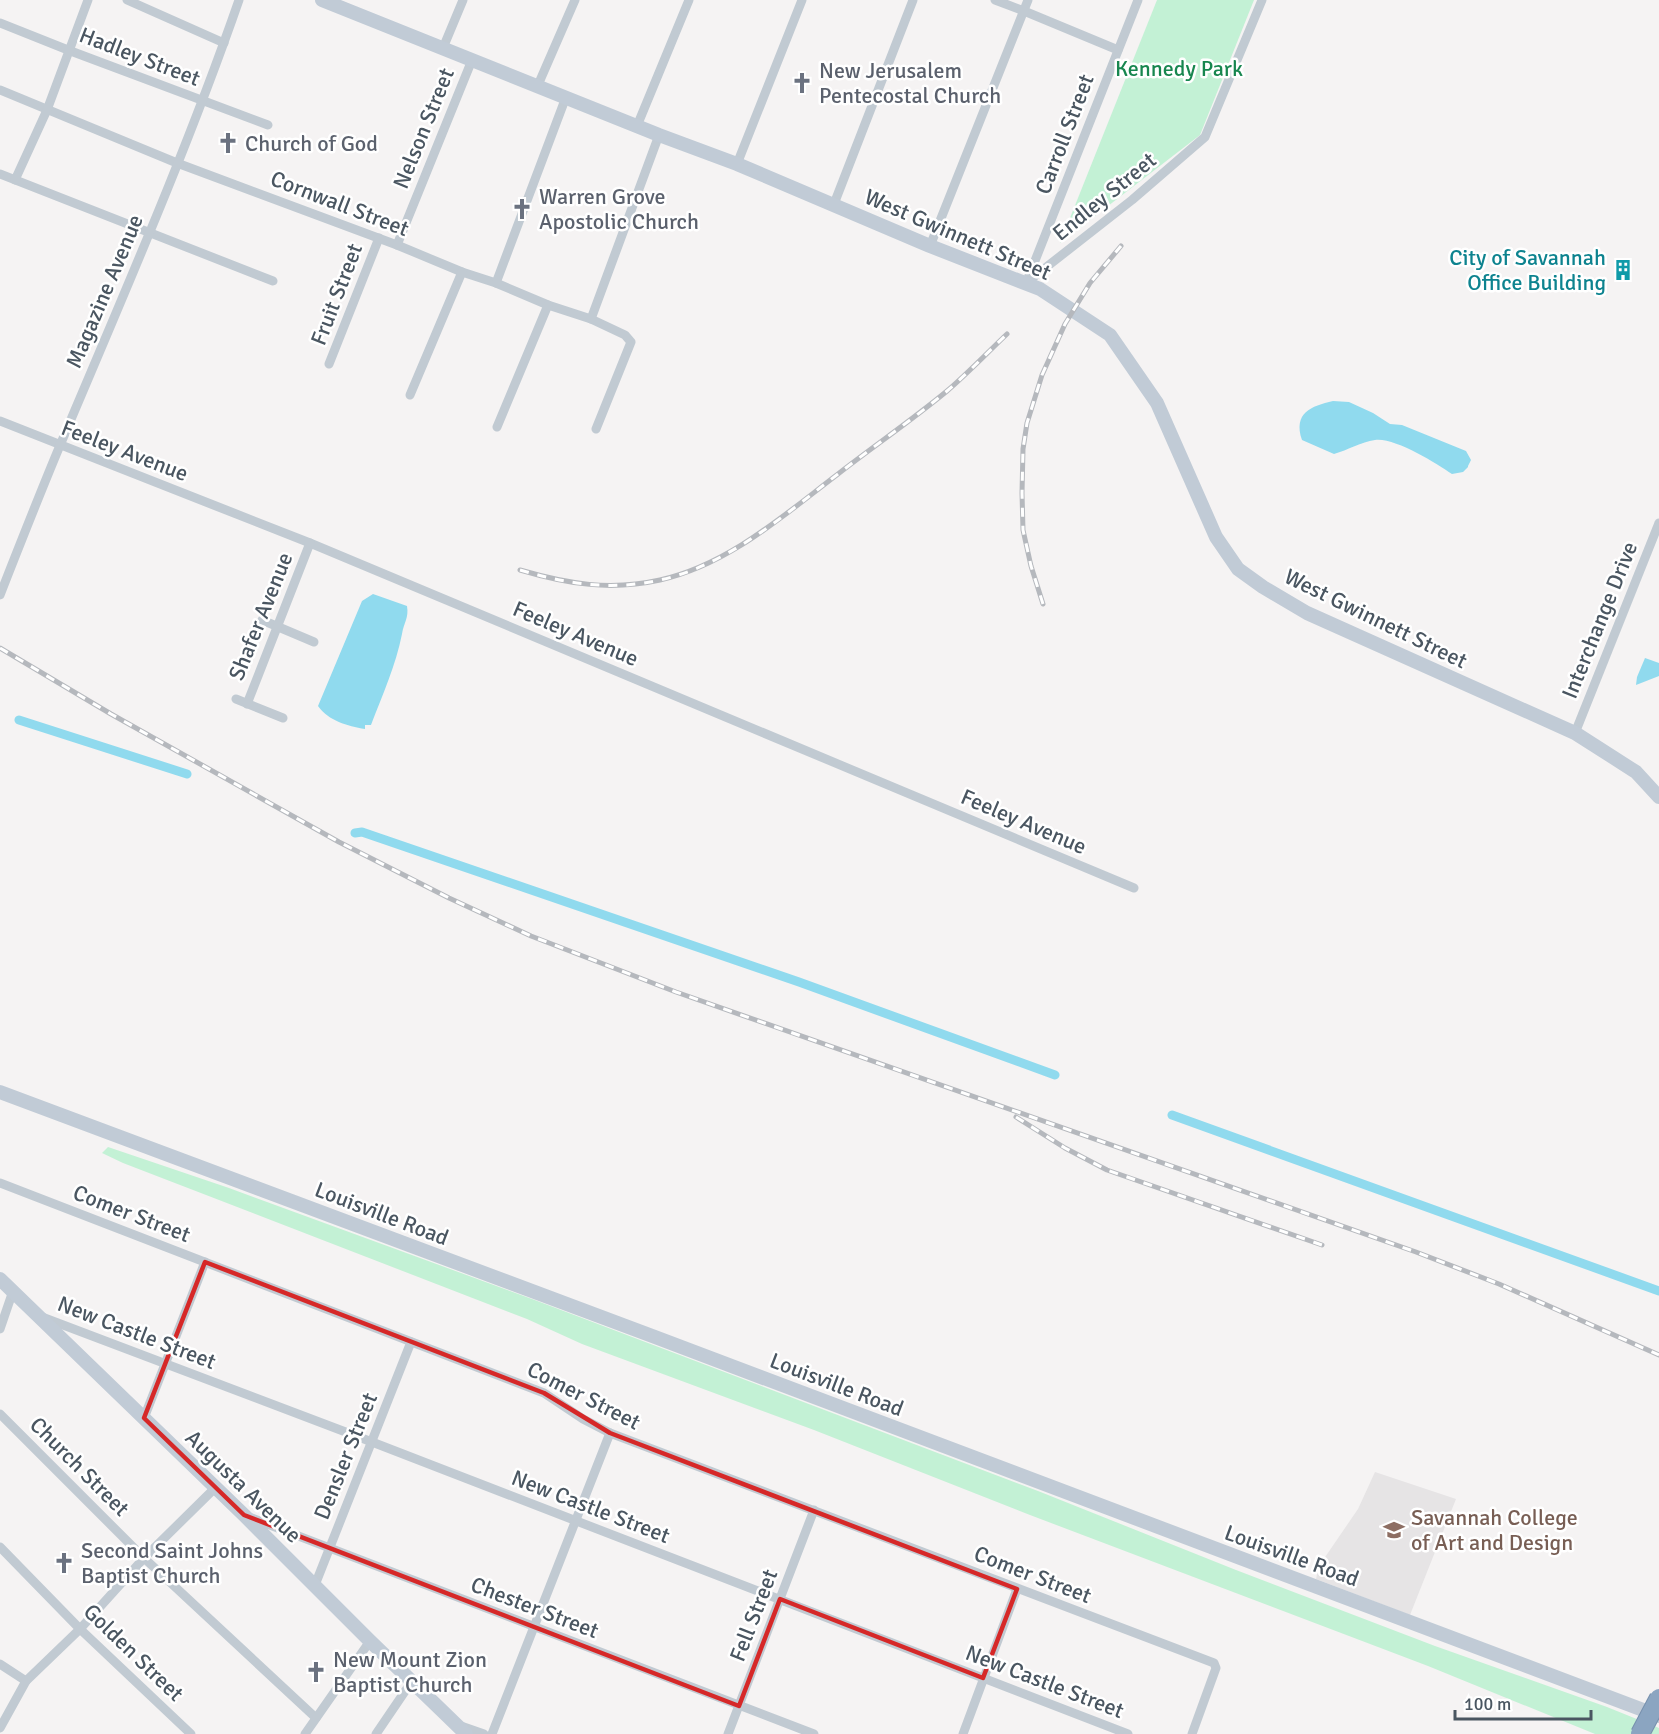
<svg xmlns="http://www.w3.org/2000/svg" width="1659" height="1734" font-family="Signika,sans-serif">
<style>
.education{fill:#e6e4e5}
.green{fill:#c3f1d5}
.water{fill:#90daee}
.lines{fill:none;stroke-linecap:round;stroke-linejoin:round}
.canal{stroke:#90daee;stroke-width:9}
.minor{stroke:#c1cad2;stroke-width:9}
.secondary{stroke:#c1cbd6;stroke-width:14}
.rail-casing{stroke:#b5b8bd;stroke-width:5}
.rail{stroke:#fff;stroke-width:3;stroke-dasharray:9;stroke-linecap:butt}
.motorway-bridge-casing{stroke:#7690ad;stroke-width:20;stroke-linecap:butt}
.motorway-bridge{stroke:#8ba5c1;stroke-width:18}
.marked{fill:none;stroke:#d62828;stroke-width:4.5;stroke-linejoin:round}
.labels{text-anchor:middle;stroke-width:5;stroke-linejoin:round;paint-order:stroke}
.street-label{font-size:22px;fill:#4a5661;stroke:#fff}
.park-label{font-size:22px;fill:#17864f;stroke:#fff}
.worship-label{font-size:22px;fill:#5b616d;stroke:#fff;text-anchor:start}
.culture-label{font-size:22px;fill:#0d838f;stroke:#fff;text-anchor:end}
.education-label{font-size:22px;fill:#785e54;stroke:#fff;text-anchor:start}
</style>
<rect width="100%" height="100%" fill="#f5f3f3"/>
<path class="education" d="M1375 1472 1456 1499 1410 1615 1316 1579 1319 1566 1358 1509Z"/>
<g class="green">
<path d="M1157 0H1254L1200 135 1060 243Z"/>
<path d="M108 1147 229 1188 532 1299 1038 1491 1236 1570 1435 1646 1607 1707 1659 1728V1734H1595L1428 1666 1030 1515 814 1430 582 1344 527 1319 123 1163 102 1153Z"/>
</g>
<g class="water">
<path d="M1333 401 1349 402 1373 413 1390 424 1402 425 1466 451 1471 460 1468 466V467L1463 472 1452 474C1436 463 1394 437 1375 440 1361 442 1348 450 1334 454L1302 440C1293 413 1311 406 1333 401Z"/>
<path d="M373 594 407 606C409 618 404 622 402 634 396 665 382 696 371 725H365V729C347 726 329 721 318 706L362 601Z"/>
<path d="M1645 658 1659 663V676L1636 685 1637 677Z"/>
</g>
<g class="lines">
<g class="canal">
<path d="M19 720 187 774"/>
<path d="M355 833 362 832 799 982 1055 1075"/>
<path d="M1172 1115 1659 1291"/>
</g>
<g class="minor">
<path d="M127 0 224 43"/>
<path d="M995 0 1024 11 1118 50"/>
<path d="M0 23 68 50 268 125"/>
<path d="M443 48 463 0"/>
<path d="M538 85 575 0"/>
<path d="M0 90 177 163 397 245 462 272 496 283 548 305 591 319 625 335 631 342 596 429"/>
<path d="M637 126 689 0"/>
<path d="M737 164 802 0"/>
<path d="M0 174 273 281"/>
<path d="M15 180 47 110 88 0"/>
<path d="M834 204 913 0"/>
<path d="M397 245 472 60"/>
<path d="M930 246 1028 0"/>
<path d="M1027 281 1138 0"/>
<path d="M496 283 566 97"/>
<path d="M1026 283 1132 200 1205 137 1262 0"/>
<path d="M591 319 659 135"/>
<path d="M329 364 379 238"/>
<path d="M410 395 462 272"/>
<path d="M0 421 310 543 1134 888"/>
<path d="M497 427 548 305"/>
<path d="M0 595C20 544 40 493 61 443 123 296 187 150 239 0"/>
<path d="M262 620 314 642"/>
<path d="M236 699 283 718"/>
<path d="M247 704 310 543"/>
<path d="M1575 733 1659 523"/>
<path d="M0 1183 544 1393 583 1419 610 1433 1214 1663 1216 1668 1192 1734"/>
<path d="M42 1317 372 1442 1128 1734"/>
<path d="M0 1329 13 1291"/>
<path d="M0 1414 144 1558 316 1718"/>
<path d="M144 1418 205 1262"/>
<path d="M249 1517 814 1734"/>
<path d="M0 1547 80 1629 191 1734"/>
<path d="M315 1585 411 1342"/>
<path d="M0 1664 26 1681"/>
<path d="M461 1726 484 1734"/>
<path d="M0 1728 26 1681 80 1629 144 1558 215 1488"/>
<path d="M305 1734 370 1641"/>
<path d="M376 1734 412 1681"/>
<path d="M492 1734 610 1433"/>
<path d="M728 1734 814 1510"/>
<path d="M963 1734 1017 1589"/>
</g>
<g class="secondary">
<path d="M322 0 659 135 737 164 930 246 1040 289 1110 335 1157 403 1216 537 1238 569 1263 587 1307 613 1575 733 1636 772 1659 797"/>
<path d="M0 1092 655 1337 1659 1716"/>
<path d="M0 1279 244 1515 370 1641 466 1734"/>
</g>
<defs>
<g id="rail">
<path d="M520 570C568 584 610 591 660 580 728 565 784 515 838 474 874 446 912 420 947 391 968 373 987 353 1007 334"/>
<path d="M1043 604 1031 566 1023 530 1022 493 1023 449 1027 423 1042 375 1065 324 1090 283 1121 246"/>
<path d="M0 648 111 714 339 842 449 898 531 936 676 992 1416 1252 1499 1284 1659 1355"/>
<path d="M1016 1117 1065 1148 1107 1170 1322 1245"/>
</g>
</defs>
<use href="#rail" class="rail-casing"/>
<use href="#rail" class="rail"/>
<defs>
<path id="motorway-bridge" d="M1640 1734 1659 1698"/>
</defs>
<use href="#motorway-bridge" class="motorway-bridge-casing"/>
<use href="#motorway-bridge" class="motorway-bridge"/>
</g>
<path class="marked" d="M205 1262 544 1393 610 1433 1017 1589 983 1678 780 1599 739 1706 244 1515 144 1418Z"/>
<defs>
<symbol id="church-bare" viewBox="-9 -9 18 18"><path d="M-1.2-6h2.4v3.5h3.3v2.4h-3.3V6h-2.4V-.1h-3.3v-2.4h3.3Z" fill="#6b7280" stroke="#fff" stroke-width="2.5" paint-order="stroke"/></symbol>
<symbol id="building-bare" viewBox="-9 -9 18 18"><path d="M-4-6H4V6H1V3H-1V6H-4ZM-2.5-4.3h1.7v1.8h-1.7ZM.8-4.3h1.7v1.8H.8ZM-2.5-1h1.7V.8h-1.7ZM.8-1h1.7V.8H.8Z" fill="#0f9aa8" stroke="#fff" stroke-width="2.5" paint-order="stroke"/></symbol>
<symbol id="university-bare" viewBox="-9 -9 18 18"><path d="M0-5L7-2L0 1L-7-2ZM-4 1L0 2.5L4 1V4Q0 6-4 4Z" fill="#8d6e63" stroke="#fff" stroke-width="2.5" paint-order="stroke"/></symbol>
</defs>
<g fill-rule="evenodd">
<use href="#church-bare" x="787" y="68" width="30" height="30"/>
<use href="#church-bare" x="213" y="128" width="30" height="30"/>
<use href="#church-bare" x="507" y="194" width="30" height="30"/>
<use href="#building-bare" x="1608" y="255" width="30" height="30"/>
<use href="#university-bare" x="1379" y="1515" width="30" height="30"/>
<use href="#church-bare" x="49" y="1548" width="30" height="30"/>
<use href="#church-bare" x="301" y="1657" width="30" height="30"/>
</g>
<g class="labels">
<g class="street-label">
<text transform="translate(140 56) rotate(21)" y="8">Hadley Street</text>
<text transform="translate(423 128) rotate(-68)" y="8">Nelson Street</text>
<text transform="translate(1064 134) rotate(-69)" y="8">Carroll Street</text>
<text transform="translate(1104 196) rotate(-39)" y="8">Endley Street</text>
<text transform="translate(340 203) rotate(21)" y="8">Cornwall Street</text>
<text transform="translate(958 234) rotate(23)" y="8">West Gwinnett Street</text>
<text transform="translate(104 291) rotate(-67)" y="8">Magazine Avenue</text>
<text transform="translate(336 294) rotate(-69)" y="8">Fruit Street</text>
<text transform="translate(125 450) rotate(21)" y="8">Feeley Avenue</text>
<text transform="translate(260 616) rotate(-68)" y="8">Shafer Avenue</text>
<text transform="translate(1376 618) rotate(26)" y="8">West Gwinnett Street</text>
<text transform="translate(1599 620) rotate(-68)" y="8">Interchange Drive</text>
<text transform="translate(576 633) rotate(23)" y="8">Feeley Avenue</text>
<text transform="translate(1024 821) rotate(23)" y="8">Feeley Avenue</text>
<text transform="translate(132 1213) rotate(21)" y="8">Comer Street</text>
<text transform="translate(382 1213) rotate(21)" y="8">Louisville Road</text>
<text transform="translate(137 1332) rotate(21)" y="8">New Castle Street</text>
<text transform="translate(837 1384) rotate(21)" y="8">Louisville Road</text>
<text transform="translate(584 1395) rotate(27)" y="8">Comer Street</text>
<text transform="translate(345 1456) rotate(-68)" y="8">Densler Street</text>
<text transform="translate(80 1466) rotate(45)" y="8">Church Street</text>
<text transform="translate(244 1486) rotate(44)" y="8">Augusta Avenue</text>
<text transform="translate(591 1506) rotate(21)" y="8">New Castle Street</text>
<text transform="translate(1292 1555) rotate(20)" y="8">Louisville Road</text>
<text transform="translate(1033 1574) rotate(21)" y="8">Comer Street</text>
<text transform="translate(535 1607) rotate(21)" y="8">Chester Street</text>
<text transform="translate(753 1615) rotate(-69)" y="8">Fell Street</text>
<text transform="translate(134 1652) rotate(44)" y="8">Golden Street</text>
<text transform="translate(1045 1681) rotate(21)" y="8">New Castle Street</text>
</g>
<g class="park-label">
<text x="1179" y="76">Kennedy Park</text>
</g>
<g class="worship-label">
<text x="819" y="78">New Jerusalem<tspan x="819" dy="25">Pentecostal Church</tspan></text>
<text x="245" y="151">Church of God</text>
<text x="539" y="204">Warren Grove<tspan x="539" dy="25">Apostolic Church</tspan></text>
<text x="81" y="1558">Second Saint Johns<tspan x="81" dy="25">Baptist Church</tspan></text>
<text x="333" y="1667">New Mount Zion<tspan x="333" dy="25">Baptist Church</tspan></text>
</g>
<g class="culture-label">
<text x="1606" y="265">City of Savannah<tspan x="1606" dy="25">Office Building</tspan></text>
</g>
<g class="education-label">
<text x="1411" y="1525">Savannah College<tspan x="1411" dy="25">of Art and Design</tspan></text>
</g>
</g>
<path d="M1455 1710v9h136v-9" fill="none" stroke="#4a5661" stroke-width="3"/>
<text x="1464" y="1710" font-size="18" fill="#4a5661" stroke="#ffffff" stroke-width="4.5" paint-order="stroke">100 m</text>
</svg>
